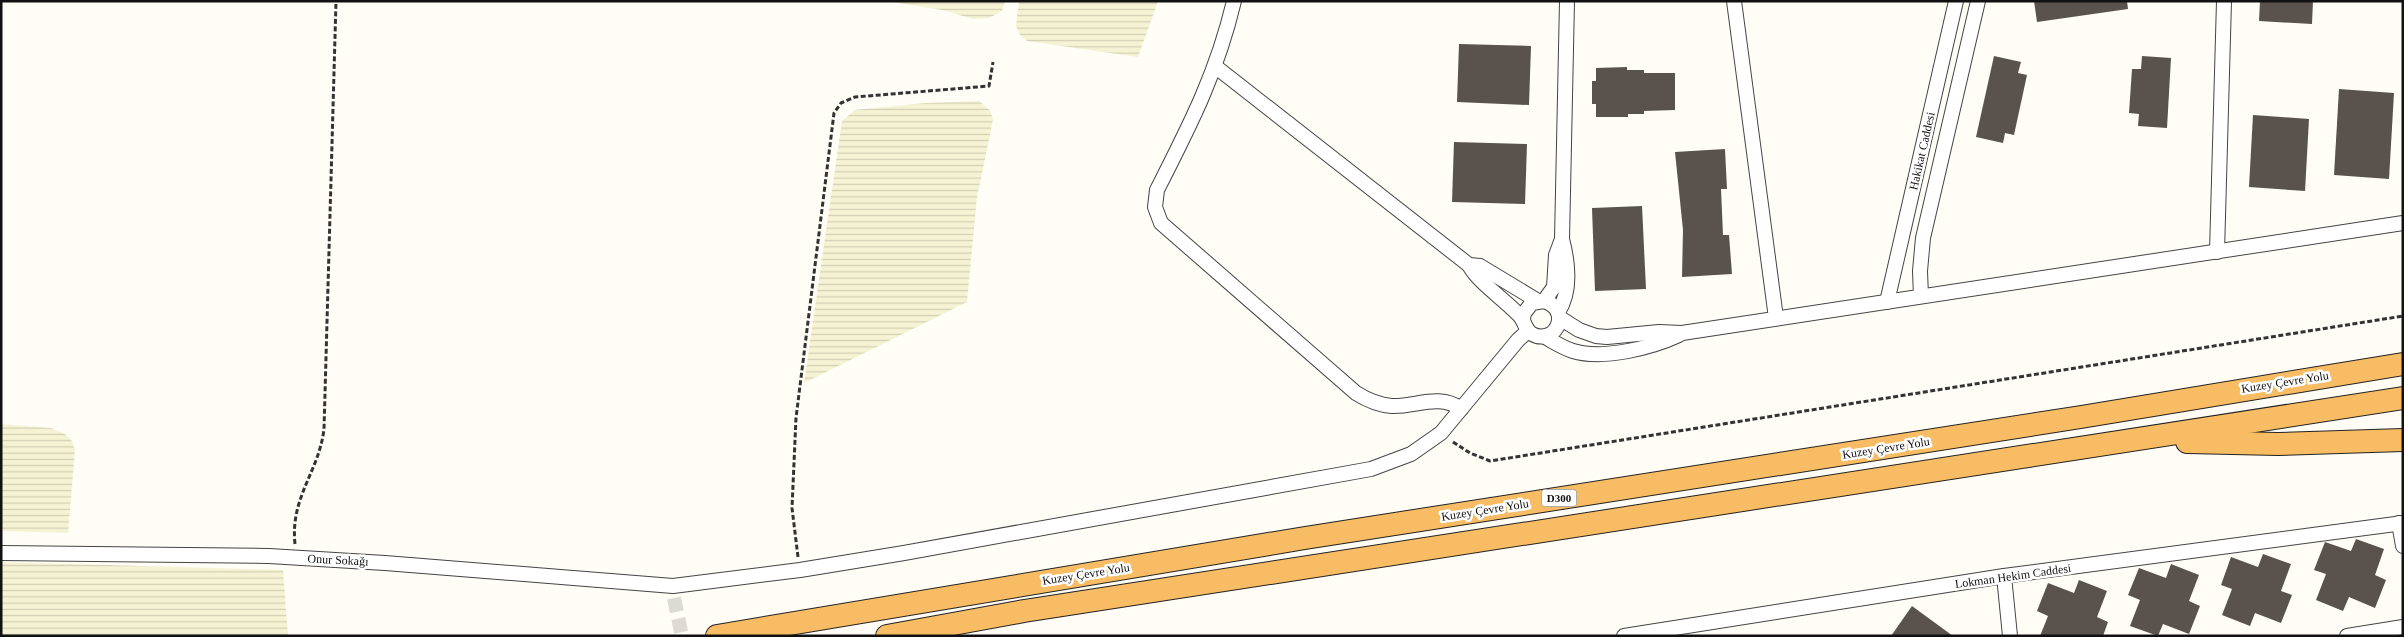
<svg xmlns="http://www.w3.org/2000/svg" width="2404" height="637" font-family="'Times New Roman',serif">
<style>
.farmland{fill:url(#farmland-rules)}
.building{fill:#5a524d}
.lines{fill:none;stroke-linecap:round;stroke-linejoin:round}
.minor-tunnel{stroke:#dbdad3;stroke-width:14;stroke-dasharray:14 7;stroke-linecap:butt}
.minor-casing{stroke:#444;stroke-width:16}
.trunk-casing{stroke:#222;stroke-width:24}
.path{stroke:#333;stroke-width:3;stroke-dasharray:5 2.5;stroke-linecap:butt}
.minor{stroke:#fff;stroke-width:14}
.trunk{stroke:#f7bc64;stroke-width:22}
.labels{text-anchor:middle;stroke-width:5;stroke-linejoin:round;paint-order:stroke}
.shield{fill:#fff;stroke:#585858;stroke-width:1}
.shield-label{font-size:11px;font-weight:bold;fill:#111}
.street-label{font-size:12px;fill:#111;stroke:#fff}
</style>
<defs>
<pattern id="farmland-rules" width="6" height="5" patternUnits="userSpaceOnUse" patternTransform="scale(1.25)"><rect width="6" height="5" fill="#f6f3d4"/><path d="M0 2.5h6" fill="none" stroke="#d2cfb5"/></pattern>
</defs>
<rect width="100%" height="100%" fill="#fffdf5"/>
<g class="farmland">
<path d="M886 1H1005L1002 11 989 18 973 19 942 10Z"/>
<path d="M1019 1H1158L1138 57 1027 41 1020 35 1016 26Z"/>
<path d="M979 101 990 110 993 120 977 197 967 302 804 383 842 121 855 110 925 103Z"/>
<path d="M1 424 51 428 65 434 72 441 75 450 68 533 1 531Z"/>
<path d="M1 562 283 570 288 636H1Z"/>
</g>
<g class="building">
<path d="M2034 1H2127L2128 9 2037 22Z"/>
<path d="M2260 1H2313L2312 24 2259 21Z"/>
<path d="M1459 44 1531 46 1529 105 1457 102Z"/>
<path d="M1994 56 2021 62 2018 73 2027 75 2014 135 2005 133 2003 143 1976 137Z"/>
<path d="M2142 56 2171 58 2167 128 2138 126 2139 114 2129 113 2132 69H2141Z"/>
<path d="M1627 67V70H1644V73H1675V110L1644 111V114H1628V117H1596V104H1592V81H1596V68Z"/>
<path d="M2339 89 2394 93 2389 179 2334 175Z"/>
<path d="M2253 115 2309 119 2305 191 2249 187Z"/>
<path d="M1454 142 1527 144 1525 204 1452 202Z"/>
<path d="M1725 149 1727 189H1721L1723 235H1729L1732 274 1682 277 1683 230 1675 152Z"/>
<path d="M1642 206 1646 289 1595 291 1592 208Z"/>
<path d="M2356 539 2384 549 2375 575 2386 580 2375 608 2349 597 2343 611 2316 600 2326 574 2314 570 2325 542 2351 551Z"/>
<path d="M2263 554 2291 564 2281 591 2292 595 2281 623 2255 613 2250 626 2222 615 2232 589 2221 585 2231 557 2258 567Z"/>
<path d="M2171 564 2199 575 2189 601 2200 606 2189 634 2163 624 2158 636 2130 626 2140 600 2128 595 2139 568 2166 578Z"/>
<path d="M2079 580 2107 591 2097 617 2108 622 2103 636H2040L2048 616 2037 611 2048 583 2074 593Z"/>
<path d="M1912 606 1927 617 1953 636H1891Z"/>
</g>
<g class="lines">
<path class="minor-tunnel" d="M674 598 682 636"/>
<defs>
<g id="minor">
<path d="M1234 1C1217 73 1190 125 1157 190L1155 207 1161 223 1356 393C1367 400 1379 405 1392 406 1416 407 1439 393 1461 409"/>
<path d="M1734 1 1776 318"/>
<path d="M1216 67 1469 265C1479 283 1504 299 1519 315 1525 321 1525 330 1532 334 1539 338 1545 337 1551 334 1564 323 1561 306 1544 301L1532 303 1524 313 1523 319"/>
<path d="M2217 252 2224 1"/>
<path d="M1469 265 1480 266 1538 301"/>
<path d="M1921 296 1920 271 1923 238 1978 1"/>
<path d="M1544 301 1554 287 1556 255 1562 239"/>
<path d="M1887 302 1956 1"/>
<path d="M1558 312C1572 291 1568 262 1562 239L1567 1"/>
<path d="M1560 318 1579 330 1596 336 1607 337 1659 332 1682 333 2403 223"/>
<path d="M1545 337C1554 342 1563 348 1573 351 1603 360 1651 348 1679 335"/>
<path d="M2399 523 2403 546"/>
<path d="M1 553 269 556 385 563 673 586 800 570 904 553 1371 469 1411 454 1441 433 1518 340 1528 331"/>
<path d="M2004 576 2010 636"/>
<path d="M1624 636 2004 576 2403 523"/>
<path d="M2347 636 2403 627"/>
</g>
<g id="trunk">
<path d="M2187 442 2278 444 2403 440"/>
<path d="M717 636 1305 538 2081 417 2403 364"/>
<path d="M887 636 1024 611 2403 398"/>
</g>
</defs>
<use href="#minor" class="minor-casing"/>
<use href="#trunk" class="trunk-casing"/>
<g class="path">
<path d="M1453 442 1470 453 1490 461 2403 316"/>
<path d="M295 544C290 497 319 472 324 429L336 1"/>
<path d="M798 557 792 508 796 418 834 113 841 103 855 97 989 86 993 62"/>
</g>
<use href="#minor" class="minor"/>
<use href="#trunk" class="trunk"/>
</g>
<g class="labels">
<rect class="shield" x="1541.5" y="489.5" width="35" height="17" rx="4"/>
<g class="shield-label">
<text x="1559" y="502">D300</text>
</g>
<g class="street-label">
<text transform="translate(1922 151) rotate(-77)" y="4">Hakikat Caddesi</text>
<text transform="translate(2285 382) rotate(-9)" y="4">Kuzey Çevre Yolu</text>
<text transform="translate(1886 448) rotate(-9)" y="4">Kuzey Çevre Yolu</text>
<text transform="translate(1485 510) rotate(-9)" y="4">Kuzey Çevre Yolu</text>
<text transform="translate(338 560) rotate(3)" y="4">Onur Sokağı</text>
<text transform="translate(1086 574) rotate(-9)" y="4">Kuzey Çevre Yolu</text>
<text transform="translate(2013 576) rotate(-8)" y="4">Lokman Hekim Caddesi</text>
</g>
</g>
<rect width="2404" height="637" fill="none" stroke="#111111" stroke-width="5"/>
</svg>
